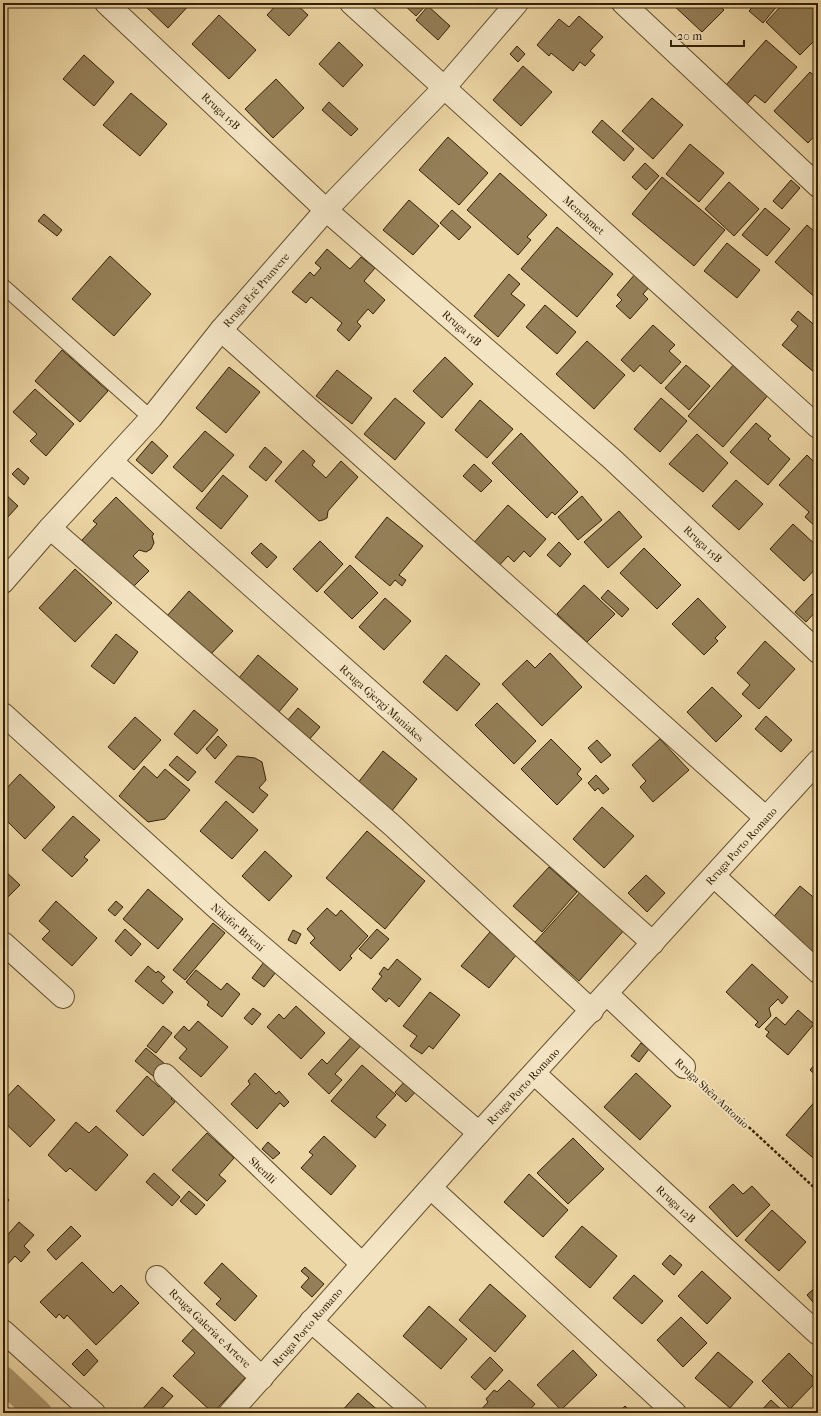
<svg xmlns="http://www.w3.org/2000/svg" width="821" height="1416" font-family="'IM FELL French Canon',serif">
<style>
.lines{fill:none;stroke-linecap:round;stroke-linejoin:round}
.canal{stroke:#ae986f;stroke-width:26}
.building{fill:#947f58;stroke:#332105}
.service-casing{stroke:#624e2d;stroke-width:16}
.minor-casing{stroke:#624e2d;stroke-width:24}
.tertiary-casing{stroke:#624e2d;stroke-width:24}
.path{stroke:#332105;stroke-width:2.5;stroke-dasharray:3 2;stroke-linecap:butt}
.service{stroke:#f3e4c4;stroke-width:14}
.minor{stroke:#f3e4c4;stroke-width:22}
.tertiary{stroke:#f3e4c4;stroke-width:22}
.labels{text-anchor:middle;stroke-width:3.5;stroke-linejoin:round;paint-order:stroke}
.street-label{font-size:11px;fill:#332105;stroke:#f3e4c4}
</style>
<rect width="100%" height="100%" fill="#edd6a5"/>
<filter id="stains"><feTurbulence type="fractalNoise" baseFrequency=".005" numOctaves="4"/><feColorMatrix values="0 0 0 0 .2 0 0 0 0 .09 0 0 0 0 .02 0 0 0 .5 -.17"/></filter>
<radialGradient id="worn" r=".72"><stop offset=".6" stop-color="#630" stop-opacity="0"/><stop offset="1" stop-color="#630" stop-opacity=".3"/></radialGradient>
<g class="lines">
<path class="canal" d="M3 1379 39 1413"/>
</g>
<g class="building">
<path d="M142 3H191L168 28Z"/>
<path d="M278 3H295L308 15 289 36 267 15Z"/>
<path d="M402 3H428L416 16Z"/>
<path d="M671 3H717L724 10 702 32Z"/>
<path d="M756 3H773L777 6 763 23 749 11Z"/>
<path d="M784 3H814L818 7V37L800 55 766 22Z"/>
<path d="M428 6 450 26 438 40 416 20Z"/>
<path d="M219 15 256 50 229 79 192 44Z"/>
<path d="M579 16 603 37 590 51 595 55 585 66 580 62 573 71 551 53 549 56 537 45 559 19 569 27Z"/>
<path d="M766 40 797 67 765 103 755 95 747 104 726 85Z"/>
<path d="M339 42 363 65 343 87 319 64Z"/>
<path d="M517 46 525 54 518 62 510 54Z"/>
<path d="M84 55 114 82 94 106 63 79Z"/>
<path d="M818 61V69L814 65Z"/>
<path d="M523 66 552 92 521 126 493 100Z"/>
<path d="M810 72 818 79V132L808 143 774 111Z"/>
<path d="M276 79 304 108 273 138 245 109Z"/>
<path d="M131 93 167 124 140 156 103 125Z"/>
<path d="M652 98 683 125 653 159 622 131Z"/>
<path d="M329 102 358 129 351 136 322 110Z"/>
<path d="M602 120 634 149 624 161 592 132Z"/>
<path d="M448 137 488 173 459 205 419 170Z"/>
<path d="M690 144 724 173 699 202 666 174Z"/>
<path d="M645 163 659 176 646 190 632 177Z"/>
<path d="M500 173 547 215 527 237 531 240 518 255 467 210Z"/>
<path d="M662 177 725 230 694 266 632 214Z"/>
<path d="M791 180 800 188 782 209 773 201Z"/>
<path d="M729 182 759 209 734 236 705 209Z"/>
<path d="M409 200 439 226 413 255 383 230Z"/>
<path d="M765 208 790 229 767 256 742 235Z"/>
<path d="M452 210 471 227 459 240 440 223Z"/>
<path d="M44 214 62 230 57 236 38 221Z"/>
<path d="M807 225 818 235V300L775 262Z"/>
<path d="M557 227 613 274 577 317 521 269Z"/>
<path d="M727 243 760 270 737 298 704 271Z"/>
<path d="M327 249 350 269 361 257 375 268 364 281 385 300 373 314 368 309 357 322 361 326 349 341 337 330 342 323 311 297 306 303 292 292 310 272 314 276 321 268 315 263Z"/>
<path d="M110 256 151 294 114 336 72 299Z"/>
<path d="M636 273 651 285 643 294 648 299 630 319 616 306 622 300 617 295Z"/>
<path d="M509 274 520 284 511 294 525 305 498 337 474 316Z"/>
<path d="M545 305 576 332 557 354 526 327Z"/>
<path d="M798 311 818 328V369L815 373 782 345 798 326 791 320Z"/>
<path d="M653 325 675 345 669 351 681 362 661 384 640 365 634 372 621 360Z"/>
<path d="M587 341 625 375 594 409 556 374Z"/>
<path d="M62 350 108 391 80 422 35 381Z"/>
<path d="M445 357 473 384 442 418 413 391Z"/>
<path d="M735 363 770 393 723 447 688 416Z"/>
<path d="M686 365 710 386 689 410 665 388Z"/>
<path d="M229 367 260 392 226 433 196 408Z"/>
<path d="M337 370 372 398 352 424 316 396Z"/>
<path d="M35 389 74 424 46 456 30 441 37 434 13 412Z"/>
<path d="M395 398 425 423 395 460 364 434Z"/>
<path d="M661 398 687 421 660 452 634 429Z"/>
<path d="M480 400 513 429 487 458 455 430Z"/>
<path d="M756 423 771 436 768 439 790 459 768 485 730 452Z"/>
<path d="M205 431 234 455 202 492 173 467Z"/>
<path d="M521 433 578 492 555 515 552 512 547 518 492 463Z"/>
<path d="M697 434 728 463 703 492 669 464Z"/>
<path d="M152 441 168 456 152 474 136 460Z"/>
<path d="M265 447 282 462 266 481 249 467Z"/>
<path d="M303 450 315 461 312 465 326 478 341 461 358 477 328 511 327 518 323 520 319 521 275 481Z"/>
<path d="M807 455 818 466V529L805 517 809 512 779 485Z"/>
<path d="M474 464 492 481 481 492 463 476Z"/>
<path d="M18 468 29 478 24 485 12 474Z"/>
<path d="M223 475 248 496 221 529 196 508Z"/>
<path d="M736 480 763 504 739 530 712 506Z"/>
<path d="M3 492 18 506 7 518 3 514Z"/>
<path d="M582 496 602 520 578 540 558 517Z"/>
<path d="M116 497 154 534 152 536 154 543 151 549 146 552 139 550 133 556 149 571 132 588 82 540 97 524 93 521Z"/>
<path d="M508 505 546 539 530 557 524 551 514 562 508 556 496 569 470 547Z"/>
<path d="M619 511 642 537 608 568 584 542Z"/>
<path d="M387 517 423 546 399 575 406 580 402 586 395 580 390 586 355 557Z"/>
<path d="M793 524 818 547V566L804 581 770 549Z"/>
<path d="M320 541 343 564 317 592 293 569Z"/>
<path d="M559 542 571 554 560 567 547 555Z"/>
<path d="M261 543 277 557 267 568 251 553Z"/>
<path d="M644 548 681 585 657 609 620 573Z"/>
<path d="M350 565 378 593 352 619 324 592Z"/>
<path d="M75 569 112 603 75 642 39 608Z"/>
<path d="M584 585 615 614 587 642 557 614Z"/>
<path d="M608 590 629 609 622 617 601 598Z"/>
<path d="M189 591 233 631 210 655 167 616Z"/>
<path d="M812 594 818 599V609L806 622 795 612Z"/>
<path d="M385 598 411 621 384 650 359 627Z"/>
<path d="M698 598 726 627 715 638 718 641 704 655 672 624Z"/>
<path d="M116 634 138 652 114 684 91 666Z"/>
<path d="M765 641 795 669 759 709 742 694 750 685 737 673Z"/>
<path d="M550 653 582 687 542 726 502 684 527 660 535 668Z"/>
<path d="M258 655 298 689 273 719 233 685Z"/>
<path d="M446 655 480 684 457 711 423 682Z"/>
<path d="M712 687 742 716 716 742 687 712Z"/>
<path d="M497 703 536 741 514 764 475 725Z"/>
<path d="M298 708 320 727 308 741 287 721Z"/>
<path d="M194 710 218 730 197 754 174 734Z"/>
<path d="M766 716 792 740 781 752 755 729Z"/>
<path d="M135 717 161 740 134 770 108 747Z"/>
<path d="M218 736 227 745 215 759 206 749Z"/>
<path d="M551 739 581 769 577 774 582 779 557 805 521 769Z"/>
<path d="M660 739 689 770 653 802 640 787 646 781 632 765Z"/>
<path d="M597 740 611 755 601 763 588 748Z"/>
<path d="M383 751 417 779 391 812 357 784Z"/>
<path d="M177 756 196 772 188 781 169 765Z"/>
<path d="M237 756 255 758 262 762 266 780 259 788 268 795 253 813 215 782Z"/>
<path d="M144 766 157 778 165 769 190 790 165 819 148 822 119 796Z"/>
<path d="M20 774 55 807 25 839 3 817V792Z"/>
<path d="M596 775 609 789 603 794 598 788 595 791 588 783Z"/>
<path d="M226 801 258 830 232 859 200 831Z"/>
<path d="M602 807 634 836 604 868 573 839Z"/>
<path d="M73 816 100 840 84 857 88 860 72 877 42 850Z"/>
<path d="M367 831 425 881 385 929 326 878Z"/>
<path d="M818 842V850L814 847Z"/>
<path d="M265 851 292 876 269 901 242 876Z"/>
<path d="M549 867 577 892 542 932 513 906Z"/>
<path d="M3 869 20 885 7 898 3 895Z"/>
<path d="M646 875 665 893 647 912 628 893Z"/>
<path d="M800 886 818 901V958L770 921Z"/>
<path d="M148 889 183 919 158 949 123 919Z"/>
<path d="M583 889 626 928 579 981 535 942Z"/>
<path d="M56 901 97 938 72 966 42 939 50 931 39 921Z"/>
<path d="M116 901 123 907 115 916 108 910Z"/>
<path d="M327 908 336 916 341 910 368 936 350 956 352 958 340 971 310 943 315 938 307 929Z"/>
<path d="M213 923 225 933 185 980 173 970Z"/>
<path d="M125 929 141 944 131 956 115 941Z"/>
<path d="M377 929 389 939 371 959 359 949Z"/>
<path d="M293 930 301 934 296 944 288 940Z"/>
<path d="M490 932 517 954 489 988 461 966Z"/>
<path d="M397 959 421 979 399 1007 389 998 386 1002 372 989 382 976 379 974 384 967 388 970Z"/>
<path d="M264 962 276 972 264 987 252 978Z"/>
<path d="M752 964 788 997 782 1004 778 999 769 1008 771 1016 759 1028 755 1025 758 1022 726 992Z"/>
<path d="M148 966 156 973 158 971 165 977 161 981 173 992 163 1004 135 981Z"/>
<path d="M196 970 221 990 227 983 240 994 222 1017 207 1005 209 1002 186 982Z"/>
<path d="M430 992 460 1015 433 1049 429 1046 422 1054 410 1046 417 1036 403 1026Z"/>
<path d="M296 1006 325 1033 301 1059 267 1027 279 1014 284 1019Z"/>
<path d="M253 1008 261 1014 252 1025 244 1018Z"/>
<path d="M798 1010 814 1024 788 1055 766 1036 769 1032 765 1029 776 1017 785 1025Z"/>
<path d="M198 1021 228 1047 201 1077 179 1058 187 1049 174 1037 184 1026 189 1031Z"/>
<path d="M163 1026 172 1033 156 1053 147 1046Z"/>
<path d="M356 1032 365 1041 335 1074 342 1080 329 1094 308 1074 322 1059 327 1064Z"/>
<path d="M641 1043 649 1049 639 1062 631 1056Z"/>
<path d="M146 1048 165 1064 154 1077 135 1061Z"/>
<path d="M818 1061V1077L810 1070Z"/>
<path d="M362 1065 396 1095 376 1117 386 1125 375 1138 331 1101Z"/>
<path d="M255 1073 276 1094 279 1091 289 1102 284 1107 280 1103 257 1129 231 1104 250 1084 248 1081Z"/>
<path d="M636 1073 671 1106 640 1140 604 1107Z"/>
<path d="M147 1076 159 1087 163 1081 177 1093 171 1099 175 1102 143 1136 116 1111Z"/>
<path d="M409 1077 420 1087 406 1102 395 1092Z"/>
<path d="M18 1085 55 1120 30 1147 3 1121V1101Z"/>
<path d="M817 1099 818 1100V1162L786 1135Z"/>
<path d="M76 1122 89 1133 96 1126 128 1155 96 1191 70 1168 66 1172 48 1155Z"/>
<path d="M207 1133 234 1158 219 1175 226 1181 207 1201 172 1170Z"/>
<path d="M324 1136 356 1166 331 1195 301 1168 313 1155 309 1152Z"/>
<path d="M573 1138 604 1169 568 1204 537 1173Z"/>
<path d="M268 1142 280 1153 273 1159 262 1149Z"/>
<path d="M154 1173 180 1197 172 1206 146 1182Z"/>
<path d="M529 1174 568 1210 543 1237 504 1202Z"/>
<path d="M733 1184 743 1194 752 1186 770 1205 737 1237 709 1207Z"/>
<path d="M189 1191 205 1205 196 1215 180 1201Z"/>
<path d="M3 1194 9 1200 3 1207Z"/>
<path d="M772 1210 806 1242 779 1271 745 1240Z"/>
<path d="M19 1222 34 1235 24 1246 30 1252 21 1262 15 1256 4 1268 3 1240Z"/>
<path d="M71 1226 81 1236 56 1260 47 1250Z"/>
<path d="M582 1226 617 1256 590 1288 555 1257Z"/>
<path d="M670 1255 682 1265 674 1275 662 1264Z"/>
<path d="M82 1262 113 1293 121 1285 139 1303 96 1345 67 1315 64 1319 59 1314 56 1318 40 1302Z"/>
<path d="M222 1263 257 1296 235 1321 216 1304 221 1299 204 1283Z"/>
<path d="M305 1267 324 1284 312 1297 301 1287 309 1278 301 1271Z"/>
<path d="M702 1271 731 1298 707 1324 678 1296Z"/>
<path d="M634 1275 663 1301 642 1324 613 1298Z"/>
<path d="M490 1284 526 1316 495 1352 459 1320Z"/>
<path d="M818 1285V1308L807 1295Z"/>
<path d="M429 1306 467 1339 441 1369 403 1336Z"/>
<path d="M681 1317 707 1343 683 1367 657 1340Z"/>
<path d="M194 1328 246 1377 213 1413 173 1376 195 1353 182 1341Z"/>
<path d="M87 1349 98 1361 84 1376 72 1364Z"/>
<path d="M573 1350 597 1375 561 1410 537 1385Z"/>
<path d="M718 1352 753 1382 730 1408 695 1378Z"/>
<path d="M789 1353 817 1381 790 1409 762 1381Z"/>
<path d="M490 1357 503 1370 485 1390 471 1377Z"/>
<path d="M509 1380 535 1404 527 1413H478L488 1402 486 1399 494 1390 497 1392Z"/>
<path d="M162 1387 173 1396 158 1413H139Z"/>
<path d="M358 1393 381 1413H340Z"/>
<path d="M771 1400 785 1413H759Z"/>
<path d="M625 1406 632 1413H618Z"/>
</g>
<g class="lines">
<defs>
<path id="service" d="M3 286 151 418"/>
<g id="minor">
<path d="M106 3 326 210 612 459 818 652"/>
<path d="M351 3 818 427"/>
<path d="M623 3 818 186"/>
<path d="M221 330 766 818"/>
<path d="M112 462 653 943"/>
<path d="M50 528 393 826 592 1011"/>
<path d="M3 714 219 910 479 1133"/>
<path d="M714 876 818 972"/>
<path d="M3 943 63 997"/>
<path d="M607 994 684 1067"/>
<path d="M535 1074 818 1334"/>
<path d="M165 1075 362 1264"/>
<path d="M431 1188 675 1413"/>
<path d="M157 1277 262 1378"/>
<path d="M311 1321 416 1413"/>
</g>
<g id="tertiary">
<path d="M3 582 50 528 151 418 221 330 326 210 444 88 517 3"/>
<path d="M3 1331 94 1413"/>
<path d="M230 1413 479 1133 818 761"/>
</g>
</defs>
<use href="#service" class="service-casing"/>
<use href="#minor" class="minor-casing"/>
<use href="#tertiary" class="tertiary-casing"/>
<path class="path" d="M701 1083 818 1191"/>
<use href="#service" class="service"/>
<use href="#minor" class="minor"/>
<use href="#tertiary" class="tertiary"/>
</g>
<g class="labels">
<g class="street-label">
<text transform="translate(221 111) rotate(43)" y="4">Rruga 15B</text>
<text transform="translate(584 215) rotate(42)" y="4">Menehmet</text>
<text transform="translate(256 290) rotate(-49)" y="4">Rruga Erë Pranvere</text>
<text transform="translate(462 328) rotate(41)" y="4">Rruga 15B</text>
<text transform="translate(703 544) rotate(43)" y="4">Rruga 15B</text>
<text transform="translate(382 703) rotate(42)" y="4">Rruga Gjergj Maniakes</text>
<text transform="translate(741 846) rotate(-48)" y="4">Rruga Porto Romano</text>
<text transform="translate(238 927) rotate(41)" y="4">Nikifor Brieni</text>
<text transform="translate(523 1086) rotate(-47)" y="4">Rruga Porto Romano</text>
<text transform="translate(712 1093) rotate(43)" y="4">Rruga Shën Antonio</text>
<text transform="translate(263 1170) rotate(44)" y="4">Shenlli</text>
<text transform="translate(676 1204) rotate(43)" y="4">Rruga 12B</text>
<text transform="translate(307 1327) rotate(-49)" y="4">Rruga Porto Romano</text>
<text transform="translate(210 1328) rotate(44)" y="4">Rruga Galeria e Arteve</text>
</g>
</g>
<rect width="821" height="1416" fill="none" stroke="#edd6a5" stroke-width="16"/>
<rect x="4" y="4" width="813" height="1408" fill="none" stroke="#332105" stroke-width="2"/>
<rect x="8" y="8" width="805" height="1400" fill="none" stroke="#332105"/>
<path d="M671 40v6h73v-6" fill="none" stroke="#332105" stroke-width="2"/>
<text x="677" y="40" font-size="12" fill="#332105" stroke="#f3e4c4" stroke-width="3" paint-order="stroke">20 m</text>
<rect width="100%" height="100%" filter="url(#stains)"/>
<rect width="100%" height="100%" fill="url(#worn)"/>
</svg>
